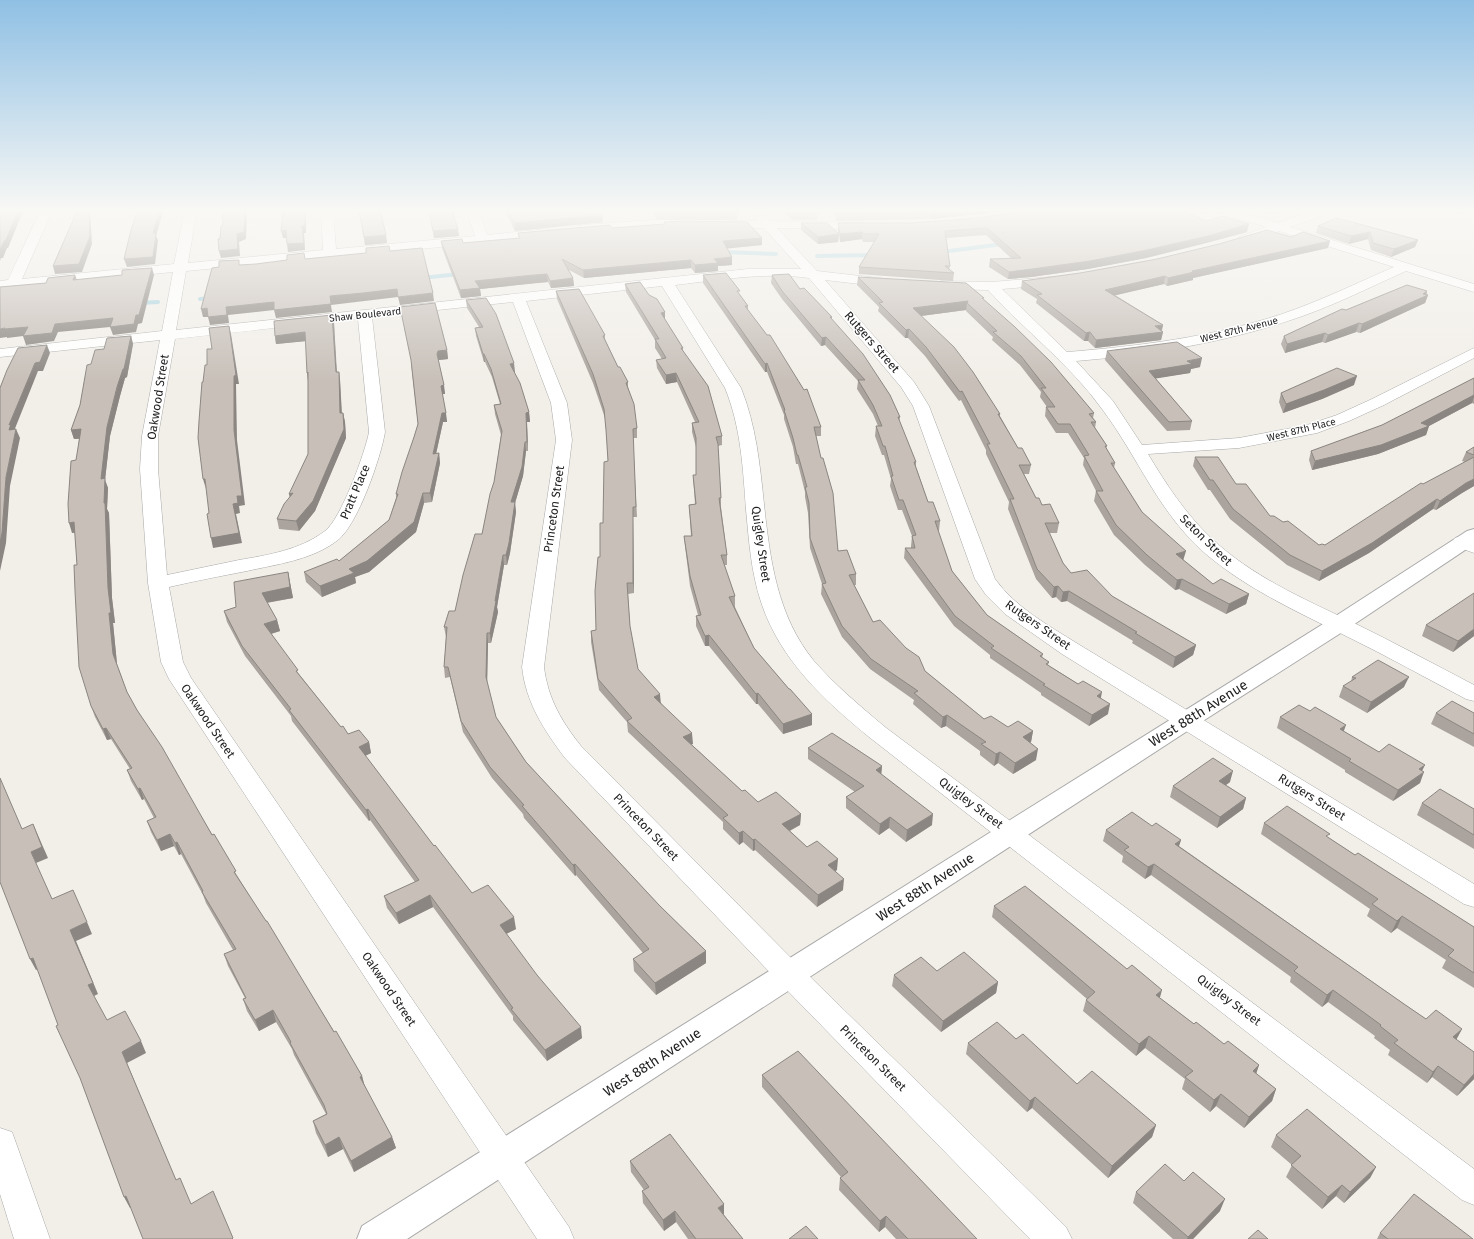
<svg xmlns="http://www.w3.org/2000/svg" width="1474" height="1239" font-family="'Fira Sans',sans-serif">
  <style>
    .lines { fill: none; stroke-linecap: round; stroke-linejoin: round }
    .stream { stroke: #aad3df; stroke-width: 4 }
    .minor-casing { stroke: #a9a9a9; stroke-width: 1 }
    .tertiary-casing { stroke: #a9a9a9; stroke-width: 2 }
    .minor { fill: #fff; fill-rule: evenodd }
    .tertiary { fill: #fff; fill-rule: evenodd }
    .wall { fill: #aba49e }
    .shaded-wall { fill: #8b8681 }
    .building { fill: #c7bfb8; stroke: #8b8681 }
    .labels { text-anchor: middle; stroke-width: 3; stroke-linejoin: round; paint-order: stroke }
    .far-street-label { font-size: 10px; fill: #222; stroke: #fff }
    .street-label { font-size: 12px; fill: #222; stroke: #fff }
    .near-street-label { font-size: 14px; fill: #222; stroke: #fff }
  </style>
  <rect width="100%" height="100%" fill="#f2efe9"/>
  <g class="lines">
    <g class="stream">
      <polyline points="1182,216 1204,212"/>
      <polyline points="721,252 776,254"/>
      <polyline points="941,252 1003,244"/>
      <polyline points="817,256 874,255"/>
      <polyline points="421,278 460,274"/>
      <polyline points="200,299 211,298"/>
      <polyline points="140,303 158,302"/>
    </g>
    <defs>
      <g id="minor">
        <path d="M41,209h12l-31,70 152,-15 11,-55h12l-9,54 135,-13 -2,-41h12l3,40 139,-13 -9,-27h12l9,26 59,-6 4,1 2,3 -2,3 -4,1 -360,34 -10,59 572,-61h53l-37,-41 -98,-1 -83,6 -4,-1 -2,-3 2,-3 4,-1 83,-6 91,2 -1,-2 2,-3c6,-1 8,0 12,5l100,2 2,3 -2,3 -4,1 -89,-2 40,43 70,8 5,1 2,3 -2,3 -5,1 -62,-7 89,102 15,24 66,173c21,29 53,46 83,65l396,240v23l-10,-3 -402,-250 -57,-40 -19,-19 -11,-16 -62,-173 -12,-19 -92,-109c-44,-6 -90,2 -134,7l66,103c15,37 19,77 23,116 6,55 13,112 50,157 21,24 46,45 71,66l589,442v36l-12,-5 -593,-463c-45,-37 -89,-77 -108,-135 -10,-30 -12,-61 -15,-92 -3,-41 -5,-83 -21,-122l-63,-102 -136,15 41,102 5,37 -28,227c4,32 18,55 37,79l218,220 267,261 6,12h-42l-251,-257 -214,-224c-21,-28 -39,-55 -43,-91l34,-227 -5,-37 -38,-101 -141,15 13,115c-4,25 -27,92 -47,108 -26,20 -60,24 -91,31 -26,5 -52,10 -78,16l14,75 8,16 378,549 5,12h-37l-368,-560 -8,-17 -13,-79 -8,-114 2,-33 18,-96 -160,17v-8l162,-18 11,-59 -173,17v-8l8,-1zM358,319l11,113c-4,21 -28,87 -44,99 -25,19 -57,24 -86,29 -24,5 -48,10 -72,15l-9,-106v-33l17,-97z"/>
        <path d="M1214,209h19l45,14 38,-14h8l2,3 -2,3 -34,12 184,57v8l-68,-21c-38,17 -75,36 -115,49 -69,23 -142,35 -215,41l37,40 29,44 97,-7 68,-13 30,-10 35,-16 102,-51v10l-90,47 -35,16 -32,12 -78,15 -91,6c18,30 37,59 62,83 41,39 92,61 142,85 41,20 82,42 122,63v16l-8,-2c-40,-21 -79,-43 -120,-63 -48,-24 -97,-46 -139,-81 -49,-42 -68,-97 -105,-146 -32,-45 -77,-78 -114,-119l-46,-1 -5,-1 -2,-3 2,-3 5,-1 50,1 58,-5 5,1 2,3 -2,3 -5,1 -48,4 65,63c73,-6 145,-15 215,-38 38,-13 75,-31 112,-47l-115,-36 -32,12h-8l-2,-3 2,-3 27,-10 -50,-16z"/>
        <polygon points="1457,209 1474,209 1474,217 1459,211"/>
        <polygon points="1462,536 1474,540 1474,553 1455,546 1452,542 1455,538"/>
        <polygon points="0,1128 12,1132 16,1143 50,1239 14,1239 0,1194"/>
      </g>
      <polygon id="tertiary" points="1474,529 1474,544 1347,629 1195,726 407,1239 357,1239 362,1226 1331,619 1467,531"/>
    </defs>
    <use href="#minor" class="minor-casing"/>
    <use href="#tertiary" class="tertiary-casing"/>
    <use href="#minor" class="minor"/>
    <use href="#tertiary" class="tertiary"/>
  </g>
  <g class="wall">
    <polygon points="357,209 380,209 387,243 365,245 361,222"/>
    <polygon points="428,209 453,209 455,219 454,219 459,236 434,238"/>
    <polygon points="504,209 599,209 603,215 603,222 515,231"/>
    <polygon points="650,209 734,209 737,212 737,220 657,220"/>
    <polygon points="782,209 813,209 817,213 817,220 792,220"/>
    <polygon points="834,209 1029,209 930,219 836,221"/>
    <polygon points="1258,209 1289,209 1274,214"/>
    <polygon points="1337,218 1418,240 1415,247 1391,257 1371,250 1368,239 1349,244 1316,233 1318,226"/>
    <polygon points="968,219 1207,221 1247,232 1206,243 1146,258 1088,269 1031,277 1008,279 989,267 990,259 1012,259 986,235 946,238 950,266 949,270 954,273 953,281 859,274 859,267 875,242 863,242 862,239 840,242 839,235 838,242 818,244 801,230 801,223 838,234 838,223 910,223"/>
    <polygon points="664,222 762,238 762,245 727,248 732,257 732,265 718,266 718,271 695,273 691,268 584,278 569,270 573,278 574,286 551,288 548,282 535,283 480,289 481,296 461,298 442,248 441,241 463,243 519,238 518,233 612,228 664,224"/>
    <polygon points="1328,248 1193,278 1193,280 1167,286 1164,284 1115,295 1163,325 1162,331 1163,332 1161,340 1095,348 1088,341 1084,341 1036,303 1037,299 1021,289 1022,281"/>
    <polygon points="703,275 740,295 748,306 748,310 821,427 821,436 816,436 838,551 856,574 856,585 854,585 873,622 925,671 984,719 1008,727 1033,731 1031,742 1030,743 1036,760 1013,774 998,763 994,766 980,755 980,751 946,726 941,728 913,704 914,700 870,669 842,637 821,594 822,584 810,548 808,513 805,497 805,492 798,464 796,464 793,447 784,419 784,415 767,372 765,372 703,283"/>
    <polygon points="772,275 800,289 832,317 832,320 900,417 899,422 916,462 916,467 928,502 940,521 939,531 938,531 952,571 987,615 1043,654 1042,658 1049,662 1048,665 1101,698 1108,714 1089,726 1041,695 1041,693 990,658 990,655 954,626 904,558 905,548 911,548 911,546 912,536 902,510 898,510 890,486 891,479 884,455 882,455 875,436 876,426 878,426 873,414 857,389 858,381 825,345 821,346 782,299 771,283"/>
    <polygon points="858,277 984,300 1094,413 1093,418 1096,422 1095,428 1107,446 1106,448 1115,463 1114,468 1142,512 1183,560 1213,584 1249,594 1246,604 1226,614 1179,589 1175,590 1145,565 1114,535 1094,501 1096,491 1083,465 1084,458 1068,433 1056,433 1045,416 1046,407 1047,407 1040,397 1041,392 1020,365 992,340 993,337 966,311 966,310 921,316 1000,414 1000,416 1018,448 1031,465 1029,474 1024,474 1036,498 1059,523 1057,533 1049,533 1063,563 1071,573 1196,645 1193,655 1173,668 1132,643 1133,641 1067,601 1061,602 1056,597 1052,598 1036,579 1008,509 1009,502 986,454 986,450 961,400 959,401 925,356 908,338 905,338 878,311 879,307 857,285"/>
    <polygon points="625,284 649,295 665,312 665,319 683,348 683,351 722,436 722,445 718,446 721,498 721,507 727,555 727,565 724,565 735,596 735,607 754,648 789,689 812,714 812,725 783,734 758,704 756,704 709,646 705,646 696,626 696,616 698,615 690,586 685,546 684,536 691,536 689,505 695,504 693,475 696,475 696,447 692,432 692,423 695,422 677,382 666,384 657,368 656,360 662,359 655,348 655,340 626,292"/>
    <polygon points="556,291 605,335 605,339 618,367 628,382 628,387 637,428 637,438 633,438 637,517 633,517 634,593 628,594 630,626 638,669 661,703 693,744 691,744 742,791 758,802 801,814 800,825 790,831 807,847 837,870 835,871 843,890 817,907 755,850 753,851 743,842 739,845 723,829 723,822 628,732 627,722 599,690 591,642 591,631 596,630 600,557 608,461 607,436 605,418 593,383 557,299"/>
    <polygon points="1427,291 1426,295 1428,295 1425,303 1360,333 1356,332 1325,343 1322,342 1285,353 1281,344 1284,336 1346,310"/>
    <polygon points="466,300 515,372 514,372 529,412 530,422 527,422 528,451 526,451 523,476 515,503 516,512 510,553 507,565 504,565 497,607 498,612 491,643 488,643 487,683 496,717 526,762 659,905 706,951 706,963 656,995 634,971 633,959 643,953 576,875 575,876 524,818 523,814 492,778 463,732 450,677 445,678 444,667 446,637 444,627 455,611 482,534 494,482 501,435 495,414 494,405 500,404 492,377 485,362 484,362 476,336 475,328 479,327 467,308"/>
    <polygon points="334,323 337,372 339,372 340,380 342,413 343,413 345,422 346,438 315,511 299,531 279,529 277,519 290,497 308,454 308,381 306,341 276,344 275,336"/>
    <polygon points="131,336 133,344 127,377 125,378 120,396 110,436 105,480 108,488 107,509 109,513 112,598 115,623 113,623 117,664 127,692 137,710 238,877 362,1076 365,1087 392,1137 396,1148 354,1172 343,1149 328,1157 316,1133 313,1121 326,1114 294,1055 292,1049 276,1022 259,1031 247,1011 243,999 245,998 228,966 224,954 233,950 206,903 203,895 181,854 179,855 174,846 161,851 151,832 147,821 154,818 144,799 142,800 131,781 127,770 130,769 111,739 107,740 95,717 91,706 77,565 75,533 72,533 79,439 74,439 71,430 80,405 91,364 104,349"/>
    <polygon points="447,350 448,359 439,360 439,362 445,394 442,394 447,422 443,422 436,454 439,453 440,463 432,502 424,503 416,532 369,572 355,577 356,583 322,597 306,582 304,572 339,561 389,520 396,498 396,494 414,437 418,424 411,363"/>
    <polygon points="1107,351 1200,367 1191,369 1190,373 1155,378 1192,421 1190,430 1167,431 1105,360"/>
    <polygon points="1474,378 1474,404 1472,403 1429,426 1426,435 1378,454 1312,470 1309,460 1311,451 1382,425"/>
    <polygon points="1354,385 1322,399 1283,413 1279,402 1281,393"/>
    <polygon points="1474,447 1474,486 1462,493 1436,510 1433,509 1369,553 1319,581 1287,565 1230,519 1210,490 1208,490 1193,466 1195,457 1236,484 1270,516 1283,522 1319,545 1325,545 1423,484 1465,462 1462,461 1466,452"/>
    <polygon points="288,572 293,598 267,603 277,620 280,631 271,634 299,674 341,727 348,734 369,742 371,753 365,756 434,846 472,893 516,929 506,934 582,1038 547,1061 513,1020 513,1016 433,907 399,924 387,908 384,896 415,882 370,820 369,821 292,721 291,716 245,656 227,622 224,611 236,607"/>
    <polygon points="1460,603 1474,636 1453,652 1422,636 1426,625"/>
    <polygon points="1352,677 1404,687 1367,713 1339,697 1343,686 1351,682"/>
    <polygon points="1436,713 1474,713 1474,747 1431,724"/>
    <polygon points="1280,717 1343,731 1379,752 1422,771 1420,783 1393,801 1345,772 1345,770 1277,728"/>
    <polygon points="808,748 882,766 881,774 932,825 906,842 889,828 879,835 846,808 846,797 855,792 808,759"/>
    <polygon points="1230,782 1226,785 1246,798 1243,809 1217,828 1170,797 1173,786"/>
    <polygon points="1422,803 1474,809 1474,849 1417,815"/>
    <polygon points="1264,823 1329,838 1355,855 1474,927 1474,988 1442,968 1446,960 1397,928 1391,933 1367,916 1370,909 1261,834"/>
    <polygon points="1152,826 1181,840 1179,846 1404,1004 1426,1019 1462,1029 1456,1040 1474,1052 1474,1079 1457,1096 1432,1077 1427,1083 1388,1055 1390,1050 1374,1038 1375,1036 1328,1002 1322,1007 1290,982 1291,977 1151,875 1145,879 1122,862 1123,856 1103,841 1106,830"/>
    <polygon points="994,906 1160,998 1194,1024 1224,1044 1259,1065 1256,1074 1276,1089 1272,1101 1244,1128 1216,1106 1210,1112 1182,1089 1185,1079 1145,1048 1136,1056 1083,1011 1086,1000 1087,999 992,917"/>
    <polygon points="894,975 998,982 996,993 941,1032 892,986"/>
    <polygon points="1016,1039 1077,1084 1156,1125 1152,1137 1108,1178 1032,1108 1027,1112 966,1054 968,1043"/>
    <polygon points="762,1075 977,1239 896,1239 885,1227 879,1232 839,1190 840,1178 841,1177 762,1087"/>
    <polygon points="1276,1135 1376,1167 1370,1178 1344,1203 1336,1196 1322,1209 1286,1177 1292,1165 1271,1147"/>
    <polygon points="630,1161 724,1215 743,1239 688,1239 676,1222 664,1231 643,1203 642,1191 644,1190 631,1172"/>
    <polygon points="1184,1181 1220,1211 1193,1239 1173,1239 1133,1203 1136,1192"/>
    <polygon points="1380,1233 1473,1239 1377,1239"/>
  </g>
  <g class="shaded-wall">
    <polygon points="19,209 24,209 8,248 7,248 3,258 1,258 0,261 0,250"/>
    <polygon points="89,209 90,209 92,244 82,272 55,274 53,266"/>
    <polygon points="160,209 164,209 156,236 158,240 155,264 127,267 124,259 153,233"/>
    <polygon points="245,209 246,209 247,215 246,239 239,242 240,256 221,258 219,251 237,234"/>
    <polygon points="305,209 306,209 306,233 304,233 305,250 288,252 287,244 302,226"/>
    <polygon points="956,209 1029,209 930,219 931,212"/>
    <polygon points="1275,209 1289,209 1274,214"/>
    <polygon points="452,212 454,212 455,219 453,219"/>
    <polygon points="603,215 603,222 515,231 514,223"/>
    <polygon points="1249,224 1247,232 1206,243 1146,258 1088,269 1031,277 1008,279 1009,272"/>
    <polygon points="458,229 459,236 434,238 433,231"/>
    <polygon points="286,230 288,238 283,238 281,231"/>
    <polygon points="862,232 862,239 840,242 840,234"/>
    <polygon points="1370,232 1368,239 1349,244 1351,236"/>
    <polygon points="839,234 838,242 818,244 818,237"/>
    <polygon points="386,235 387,243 365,245 364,237"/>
    <polygon points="762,238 762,245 723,249 723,241"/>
    <polygon points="1418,240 1415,247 1391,257 1394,249"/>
    <polygon points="1330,241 1328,248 1193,278 1193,280 1167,286 1168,278 1192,271"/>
    <polygon points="732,257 732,265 718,266 718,271 695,273 695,265 714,259"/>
    <polygon points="691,260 691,268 584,278 583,270"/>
    <polygon points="152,268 154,275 142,323 138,324 136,332 113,335 110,327 58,332 54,341 26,345 23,336 55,324 136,315"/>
    <polygon points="547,274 548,282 480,289 481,296 461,298 460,290 475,281"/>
    <polygon points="75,275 78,283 73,280"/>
    <polygon points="1165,276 1164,284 1104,298 1105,290"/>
    <polygon points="573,278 574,286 551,288 550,281"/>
    <polygon points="397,289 398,297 331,305 332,312 276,318 274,310 228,315 229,323 210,325 208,317 203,317 201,309"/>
    <polygon points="1427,291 1426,296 1428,295 1425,303 1360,333 1362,324"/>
    <polygon points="433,293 434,301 400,305 398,297"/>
    <polygon points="968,301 967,303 966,310 913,317 913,308"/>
    <polygon points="665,312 665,321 661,313"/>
    <polygon points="332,315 334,323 337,381 336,372"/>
    <polygon points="1359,323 1356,332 1325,343 1328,335"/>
    <polygon points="1163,325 1161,332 1163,332 1161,340 1095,348 1096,340"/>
    <polygon points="229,326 231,334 239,384 236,384 237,440 245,505 239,506 240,513 236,514 242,543 213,548 211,538 233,504 237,496 234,430"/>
    <polygon points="28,327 31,335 7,338 7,337 0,338 0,329"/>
    <polygon points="909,329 908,338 905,338 906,330"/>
    <polygon points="305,332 307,341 276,344 275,336"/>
    <polygon points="1090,332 1088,341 1084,341 1086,333"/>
    <polygon points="1325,333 1322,342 1285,353 1287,344"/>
    <polygon points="131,336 133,344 127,377 125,378 120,396 110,436 105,480 108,488 107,509 109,513 112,598 115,623 113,623 117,664 113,654 109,613 104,503 101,479 107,427"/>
    <polygon points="826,337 825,345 821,346 822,338"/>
    <polygon points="47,345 50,353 43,371 38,371 14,431 9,430 9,425 35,363"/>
    <polygon points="447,350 448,359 439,360 439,363 437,354 438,351"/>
    <polygon points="483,354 484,354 485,362 484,362"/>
    <polygon points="1202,358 1200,367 1191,369 1190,373 1147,380 1149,371 1187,361"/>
    <polygon points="514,363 515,372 511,372 510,364"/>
    <polygon points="767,363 767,372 765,372 765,364"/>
    <polygon points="308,372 308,381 307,373"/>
    <polygon points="339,372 340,380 342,422 340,413"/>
    <polygon points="676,373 677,382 666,384 666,375"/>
    <polygon points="1357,376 1354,385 1322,399 1283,413 1286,404"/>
    <polygon points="444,385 445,394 442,394 441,386"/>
    <polygon points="1474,395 1474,397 1472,403 1429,426 1426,435 1378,454 1312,470 1315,461 1421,423"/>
    <polygon points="529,412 530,422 527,422 528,451 527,442 526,413"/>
    <polygon points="343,413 345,422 346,438 315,511 299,531 296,521"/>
    <polygon points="442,413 446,413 447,422 443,422 434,463 433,454"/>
    <polygon points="16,429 20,438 10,486 6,543 0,571 0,543 6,477"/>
    <polygon points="81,429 84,438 74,439 71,430"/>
    <polygon points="525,442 526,451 523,476 515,503 516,512 510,553 507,565 506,555 511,502"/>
    <polygon points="439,453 440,463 432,502 430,493"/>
    <polygon points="203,479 205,479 206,489"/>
    <polygon points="1474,479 1474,486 1462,493 1436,510 1440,501 1466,483"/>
    <polygon points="293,493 291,504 289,494"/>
    <polygon points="423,493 424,503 416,532 369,572 355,577 356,583 322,597 320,586 349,569"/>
    <polygon points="1437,499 1433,509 1369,553 1319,581 1322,571"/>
    <polygon points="633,507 633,517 634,593 633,583"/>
    <polygon points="74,522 78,532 72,533 69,523"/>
    <polygon points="1186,551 1183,561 1176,554"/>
    <polygon points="503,555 504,565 497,607 498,612 491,643 490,633"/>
    <polygon points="288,572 293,598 264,603 262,593"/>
    <polygon points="1182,579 1179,589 1175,590 1177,580"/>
    <polygon points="1058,586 1056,597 1052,598 1054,587"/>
    <polygon points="1069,591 1067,601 1061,602 1063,592"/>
    <polygon points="1249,594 1246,604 1226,614 1229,604"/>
    <polygon points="277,620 280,631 267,635 264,624"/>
    <polygon points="1474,629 1474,636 1453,652 1458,641"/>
    <polygon points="487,633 488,643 487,688 486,677"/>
    <polygon points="709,635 709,646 705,646 705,636"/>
    <polygon points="1196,645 1193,655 1173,668 1175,657"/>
    <polygon points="1409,677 1404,687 1367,713 1371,702"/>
    <polygon points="1102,692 1100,703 1097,696"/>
    <polygon points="758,693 758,704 756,704 756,694"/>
    <polygon points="660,694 661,705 654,697"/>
    <polygon points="1110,704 1108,714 1089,726 1092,715"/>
    <polygon points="812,714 812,725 783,734 783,724"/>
    <polygon points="947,715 946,726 941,728 943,717"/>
    <polygon points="1346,725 1342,736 1340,729"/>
    <polygon points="106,728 111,739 107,740 103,729"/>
    <polygon points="1033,731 1031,742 1021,748 1023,737"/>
    <polygon points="692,733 693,744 683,748 683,737"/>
    <polygon points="369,742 371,753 361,758 359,747"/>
    <polygon points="1038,749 1036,760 1013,774 1015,763"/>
    <polygon points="1000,752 998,763 994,766 996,754"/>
    <polygon points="1425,765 1420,775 1424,772 1420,783 1393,801 1398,790 1419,769"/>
    <polygon points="882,766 881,777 876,770"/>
    <polygon points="1233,771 1230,782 1216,792 1219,781"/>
    <polygon points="140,788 144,799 142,800 138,789"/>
    <polygon points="1246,798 1243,809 1217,828 1220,817"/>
    <polygon points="368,809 370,820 369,821 366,810"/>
    <polygon points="801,814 800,825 781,835 782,824"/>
    <polygon points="933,814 932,825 906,842 907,830"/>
    <polygon points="890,817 889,828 879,835 880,824"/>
    <polygon points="33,824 48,858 36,863 31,852"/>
    <polygon points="743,831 743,842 739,845 739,833"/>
    <polygon points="170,834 174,846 161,851 157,840"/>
    <polygon points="755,839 755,850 753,851 753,840"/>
    <polygon points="1181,840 1177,851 1175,844"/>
    <polygon points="177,842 181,854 179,855 175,843"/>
    <polygon points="838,859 837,870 827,876 828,865"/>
    <polygon points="575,864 576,875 575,876 573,865"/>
    <polygon points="1154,864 1151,875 1145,879 1148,867"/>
    <polygon points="844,879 843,890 817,907 818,895"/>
    <polygon points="430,895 433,907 399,924 396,913"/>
    <polygon points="1402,916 1397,928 1391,933 1397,921"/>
    <polygon points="514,917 516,929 502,936 500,925"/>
    <polygon points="87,922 92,934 76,941 98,994 94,996 88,985 70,930"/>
    <polygon points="706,951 706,963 656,995 655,983"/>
    <polygon points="33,958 38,969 36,970 30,959"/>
    <polygon points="998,982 996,993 941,1032 943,1021"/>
    <polygon points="1162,990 1159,1001 1156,995"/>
    <polygon points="1333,990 1328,1002 1322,1007 1327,995"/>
    <polygon points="273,1010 276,1022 259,1031 255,1020"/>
    <polygon points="581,1027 582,1038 547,1061 545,1050"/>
    <polygon points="1462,1029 1456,1040 1453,1037"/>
    <polygon points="1149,1036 1145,1048 1136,1056 1139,1044"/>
    <polygon points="141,1041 146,1053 127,1063 181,1192 122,1052"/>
    <polygon points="1259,1065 1255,1077 1253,1071"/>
    <polygon points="1438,1066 1432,1077 1427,1083 1433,1072"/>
    <polygon points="1474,1074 1474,1079 1457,1096 1464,1085"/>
    <polygon points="362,1076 365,1088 360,1077"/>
    <polygon points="1276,1089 1272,1101 1244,1128 1249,1117"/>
    <polygon points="1221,1094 1216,1106 1210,1112 1214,1100"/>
    <polygon points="1035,1097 1032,1108 1027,1112 1030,1101"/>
    <polygon points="1156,1125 1152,1137 1108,1178 1112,1166"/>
    <polygon points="339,1137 343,1149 328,1157 325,1145"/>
    <polygon points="392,1137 396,1148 354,1172 351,1161"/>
    <polygon points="1376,1167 1370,1178 1344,1203 1350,1192"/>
    <polygon points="1342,1185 1336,1196 1322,1209 1328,1197"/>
    <polygon points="126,1196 132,1207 130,1208 124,1197"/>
    <polygon points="1225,1199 1220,1211 1193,1239 1187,1239 1188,1237"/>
    <polygon points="724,1204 724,1215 718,1208"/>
    <polygon points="675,1211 676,1222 664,1231 663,1220"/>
    <polygon points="886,1216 885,1227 879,1232 880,1221"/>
  </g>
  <g class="building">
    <polygon points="0,209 19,209 6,240 4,241 0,250"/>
    <polygon points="78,209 89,209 90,236 79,264 53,266"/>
    <polygon points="138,209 160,209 153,233 156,233 153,257 124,259 131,230"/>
    <polygon points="222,209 245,209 244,232 237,234 238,249 219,251 218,239 220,239 221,226 223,225"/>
    <polygon points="283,209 305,209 305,225 302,226 304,243 287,244 286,230 281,231"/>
    <polygon points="358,209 380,209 386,235 364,237 360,215"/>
    <polygon points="428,209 453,209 454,212 452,212 458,229 433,231"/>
    <polygon points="507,209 599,209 603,215 514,223"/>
    <polygon points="655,209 734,209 737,212 657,212"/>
    <polygon points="789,209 813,209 817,213 792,213"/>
    <polygon points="836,209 956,209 931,212 836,213"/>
    <polygon points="1044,209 1176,209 1207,221 1223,216 1249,224 1208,236 1147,250 1090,261 1032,269 1009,272 990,259 1021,258 987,228 945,231 950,266 945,266 954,273 859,267 879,234 863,234 862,232 840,234 838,223 910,223 968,219"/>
    <polygon points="1337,218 1418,240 1394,249 1373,243 1370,232 1351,236 1318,226"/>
    <polygon points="682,221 747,222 762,238 723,241 732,257 714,259 718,263 695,265 691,260 583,270 562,259 573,278 550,281 547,274 534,275 475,281 480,288 460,290 441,241 462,239 463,243 520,238 518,233 610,225 612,228 665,224 664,222"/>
    <polygon points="801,223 827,223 839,234 818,237"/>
    <polygon points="1267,230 1291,237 1303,232 1330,241 1192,271 1194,272 1168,278 1165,276 1105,290 1163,325 1155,326 1163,332 1096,340 1090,332 1086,333 1037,295 1042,294 1022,281 1080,273 1157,259 1219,244"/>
    <polygon points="389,246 390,251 422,248 433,293 398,297 397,289 363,293 330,296 331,304 274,310 274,302 226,307 227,315 208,317 207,308 201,309 212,268 219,267 219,261 239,260 239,265 256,264 287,260 287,255 304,253 305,259 366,253 366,248"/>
    <polygon points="152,268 139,315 136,315 134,324 110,327 113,318 55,324 52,333 23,336 28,327 4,329 5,328 0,329 0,287 46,283 48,278 75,275 73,280 122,275 122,270"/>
    <polygon points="726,273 740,291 737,291 748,306 745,306 767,335 770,335 804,390 807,389 821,427 814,427 821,458 823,458 833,493 838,551 847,550 856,574 849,575 873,622 880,620 906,648 919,657 925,671 984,719 991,716 1008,727 1018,721 1033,731 1023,737 1038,749 1015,763 1000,752 996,754 981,744 986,742 947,715 943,717 914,693 918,691 871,659 842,626 822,584 826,583 810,538 809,503 805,487 807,487 798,455 797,455 793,438 784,410 785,410 767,363 765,364 703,275"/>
    <polygon points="789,274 800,289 804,288 832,317 830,317 863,354 890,395 900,417 898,417 916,462 914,462 928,502 933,502 940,521 935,521 952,571 987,615 1043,654 1040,656 1049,662 1046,664 1078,684 1083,681 1102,692 1097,696 1110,704 1092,715 1043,685 1045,684 991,648 994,646 955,616 905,548 915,548 912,536 916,535 903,500 899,500 891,476 893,476 885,446 883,446 876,426 882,426 873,405 858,380 865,380 826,337 822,338 782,291 772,275"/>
    <polygon points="858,277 966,283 984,298 982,298 1015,327 1051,362 1094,413 1089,414 1096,422 1091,422 1107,446 1105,446 1115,463 1111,463 1142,512 1186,551 1176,554 1213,584 1221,579 1249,594 1229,604 1182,579 1177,580 1147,555 1116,525 1096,491 1103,491 1084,456 1089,455 1070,424 1058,424 1046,407 1055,407 1041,388 1046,388 1021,356 993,332 997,331 967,303 968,301 913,308 954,347 973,372 1000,414 998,414 1018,448 1022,448 1031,465 1019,465 1036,498 1039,498 1042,505 1050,504 1059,523 1045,523 1063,563 1071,573 1087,570 1112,596 1196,645 1175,657 1135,633 1137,632 1069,591 1063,592 1058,586 1054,587 1037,569 1010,499 1014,499 987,444 990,444 962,391 960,392 926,347 909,329 906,330 879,303 883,302"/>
    <polygon points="640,282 649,295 657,299 665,312 661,313 683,348 681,348 708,386 722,436 716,437 718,444 721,498 719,498 727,555 721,555 735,596 729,597 754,648 789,689 790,689 812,714 783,724 758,693 756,694 709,635 705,636 696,616 701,615 690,576 684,536 692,536 689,505 696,504 693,475 696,475 696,438 692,423 699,422 676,373 666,375 656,360 666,358 655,339 659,339 625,284"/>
    <polygon points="1407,285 1427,291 1423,294 1428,295 1362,324 1359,323 1328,335 1325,333 1287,344 1284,336 1342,309 1346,310"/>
    <polygon points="579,289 605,335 603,336 618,367 620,367 628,382 626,383 634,404 637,428 633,429 636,507 633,507 633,583 627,583 630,626 638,669 660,694 654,697 692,733 683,737 742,791 745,790 758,802 776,792 801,814 782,824 807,847 817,841 838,859 828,865 844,879 818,895 755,839 753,840 743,831 739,833 723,818 728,815 627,721 632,718 598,679 591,631 596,630 595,591 598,557 600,557 600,523 603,523 604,462 608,461 606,430 604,409 593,374 556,291"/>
    <polygon points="486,298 496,314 514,363 510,364 520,383 529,412 526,413 527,442 525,442 522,467 511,502 515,502 509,543 506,555 503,555 495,601 496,601 490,633 487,633 486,677 496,717 526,762 659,905 706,951 655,983 633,959 649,949 575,864 573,865 522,806 524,805 490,767 461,721 448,667 444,667 447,627 444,627 449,611 455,611 463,575 475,534 482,534 490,494 494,482 502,431 494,405 501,404 491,369 484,354 483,354 475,328 483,327 466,300"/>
    <polygon points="435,303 447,350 438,351 437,354 444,385 441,386 446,413 442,413 433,454 439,453 430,493 423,493 414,522 367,561 349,569 354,573 320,586 304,572 337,559 339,561 389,520 398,494 396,494 402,472 414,437 418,424 411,360 400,307"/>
    <polygon points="332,315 336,372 339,372 340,413 343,413 344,429 313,501 296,521 277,519 284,504 293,493 289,494 308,454 308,372 307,373 305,332 275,336 274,321"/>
    <polygon points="229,326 236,375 234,376 234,430 242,496 237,496 238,503 233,504 239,533 211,538 207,514 209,513 205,479 203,479 198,438 199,421 202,382 203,382 205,365 207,365 207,349 212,349 209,328"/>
    <polygon points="131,336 124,369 123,369 117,387 107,427 101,479 105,478 104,503 105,503 108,588 111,613 109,613 113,654 127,692 137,710 162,747 212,835 214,834 236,871 234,872 266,921 267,921 334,1032 336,1031 362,1076 360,1077 392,1137 351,1161 339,1137 325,1145 313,1121 327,1114 324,1105 290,1043 291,1042 273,1010 255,1020 243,999 246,998 224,954 236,949 202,892 203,891 177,842 175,843 170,834 157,840 147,821 156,817 140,788 138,789 127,770 132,768 106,728 103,729 91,706 79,667 75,591 74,565 77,565 74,522 69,523 68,504 71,461 76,460 81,429 71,430 80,405 87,365 91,364 95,350 104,349 107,338"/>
    <polygon points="1177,342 1202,358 1187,361 1192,364 1149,371 1192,421 1169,422 1107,351"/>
    <polygon points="47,345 40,362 35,363 9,425 11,424 9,430 16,429 6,477 2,533 0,543 0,388 7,370 18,348"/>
    <polygon points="1337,368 1357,376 1324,390 1286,404 1281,393"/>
    <polygon points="1474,378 1474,395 1421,423 1429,426 1381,445 1315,461 1311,451 1382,425"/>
    <polygon points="1474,447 1474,455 1466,452"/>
    <polygon points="1195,457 1218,457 1236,484 1246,484 1270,516 1274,516 1283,522 1288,521 1319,545 1322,544 1325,545 1421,483 1423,484 1474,457 1474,479 1466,483 1440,501 1437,499 1372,543 1322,571 1290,555 1233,509 1213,480 1210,480"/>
    <polygon points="288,572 290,587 262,593 277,620 264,624 298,670 296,671 341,727 343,726 348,734 359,730 369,742 359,747 434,846 435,845 472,893 488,885 514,917 500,925 537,975 581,1027 545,1050 511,1009 513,1008 430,895 396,913 384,896 419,880 368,809 366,810 289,710 291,709 242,646 224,611 236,607 234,582"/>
    <polygon points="1474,593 1474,629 1458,641 1426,625"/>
    <polygon points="1378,660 1409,677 1371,702 1343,686 1356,678 1352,677"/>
    <polygon points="1452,701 1474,713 1474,734 1436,713"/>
    <polygon points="1299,705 1310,711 1315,707 1346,725 1340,729 1379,752 1389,744 1425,765 1419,769 1424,772 1398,790 1349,761 1351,759 1280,717"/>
    <polygon points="832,733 882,766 876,770 933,814 907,830 890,817 880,824 846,797 864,786 808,748"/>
    <polygon points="1213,758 1233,771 1219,781 1246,798 1220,817 1173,786"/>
    <polygon points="0,778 22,829 33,824 42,847 31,852 52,899 73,890 87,922 70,930 93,983 88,985 107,1020 125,1011 141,1041 122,1052 176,1180 180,1178 191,1204 213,1191 233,1238 232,1239 143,1239 126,1196 124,1197 80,1078 56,1026 58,1025 33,958 30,959 0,882"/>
    <polygon points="1440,789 1474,809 1474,835 1422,803"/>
    <polygon points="1287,806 1330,834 1326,836 1355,855 1358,853 1474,927 1474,973 1448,956 1454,950 1402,916 1397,921 1372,904 1378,899 1264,823"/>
    <polygon points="1132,812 1152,826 1156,823 1181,840 1175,844 1404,1004 1426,1019 1436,1010 1462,1029 1453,1037 1474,1052 1474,1074 1464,1085 1438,1066 1433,1072 1394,1043 1398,1040 1380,1026 1381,1025 1333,990 1327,995 1294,971 1298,967 1154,864 1148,867 1124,850 1129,847 1106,830"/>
    <polygon points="1025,886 1127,969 1132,965 1162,990 1156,995 1194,1024 1196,1022 1224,1044 1228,1041 1259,1065 1253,1071 1276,1089 1249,1117 1221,1094 1214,1100 1185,1077 1193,1071 1149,1036 1139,1044 1086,1000 1095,992 994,906"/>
    <polygon points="964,952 998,982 943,1021 894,975 921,957 937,971"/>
    <polygon points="997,1022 1016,1039 1023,1034 1077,1084 1092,1071 1156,1125 1112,1166 1035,1097 1030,1101 968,1043"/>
    <polygon points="798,1051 977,1239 908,1239 886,1216 880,1221 840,1178 848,1172 762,1075"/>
    <polygon points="1307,1109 1376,1167 1350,1192 1342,1185 1328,1197 1291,1165 1301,1156 1276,1135"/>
    <polygon points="670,1134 724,1204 718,1208 743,1239 696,1239 675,1211 663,1220 642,1191 649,1187 630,1161"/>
    <polygon points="1165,1164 1184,1181 1193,1172 1225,1199 1188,1237 1136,1192"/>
    <polygon points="1414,1194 1473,1239 1388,1239 1380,1233"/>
    <polygon points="806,1226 818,1239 789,1239"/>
    <polygon points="1258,1230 1268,1239 1248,1239"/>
  </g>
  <linearGradient id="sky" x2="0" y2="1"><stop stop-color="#8fc0e4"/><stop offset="0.55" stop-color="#f9f8f5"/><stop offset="1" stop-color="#f9f8f5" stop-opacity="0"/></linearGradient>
  <rect width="1474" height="383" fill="url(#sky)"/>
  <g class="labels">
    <g class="far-street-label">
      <text transform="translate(365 314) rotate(-6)" y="4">Shaw Boulevard</text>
      <text transform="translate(1239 329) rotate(-14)" y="4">West 87th Avenue</text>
      <text transform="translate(1301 429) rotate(-14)" y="4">West 87th Place</text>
    </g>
    <g class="street-label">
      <text transform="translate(872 342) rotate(49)" y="4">Rutgers Street</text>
      <text transform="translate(158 397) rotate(-81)" y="4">Oakwood Street</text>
      <text transform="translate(355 492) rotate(-67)" y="4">Pratt Place</text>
      <text transform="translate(554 509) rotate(-82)" y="4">Princeton Street</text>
      <text transform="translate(1206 540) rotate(44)" y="4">Seton Street</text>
      <text transform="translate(761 544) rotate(82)" y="4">Quigley Street</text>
      <text transform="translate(1038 625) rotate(35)" y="4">Rutgers Street</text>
      <text transform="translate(208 721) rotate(56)" y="4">Oakwood Street</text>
      <text transform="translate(1312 797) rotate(32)" y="4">Rutgers Street</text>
      <text transform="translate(971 803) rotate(37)" y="4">Quigley Street</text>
      <text transform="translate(646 827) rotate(46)" y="4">Princeton Street</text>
      <text transform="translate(389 989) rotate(56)" y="4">Oakwood Street</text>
      <text transform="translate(1229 1000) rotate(37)" y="4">Quigley Street</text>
      <text transform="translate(873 1058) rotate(45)" y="4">Princeton Street</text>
    </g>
    <g class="near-street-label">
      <text transform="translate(1198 713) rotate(-32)" y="5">West 88th Avenue</text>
      <text transform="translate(925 887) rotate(-33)" y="5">West 88th Avenue</text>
      <text transform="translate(652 1062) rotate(-33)" y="5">West 88th Avenue</text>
    </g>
  </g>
</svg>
